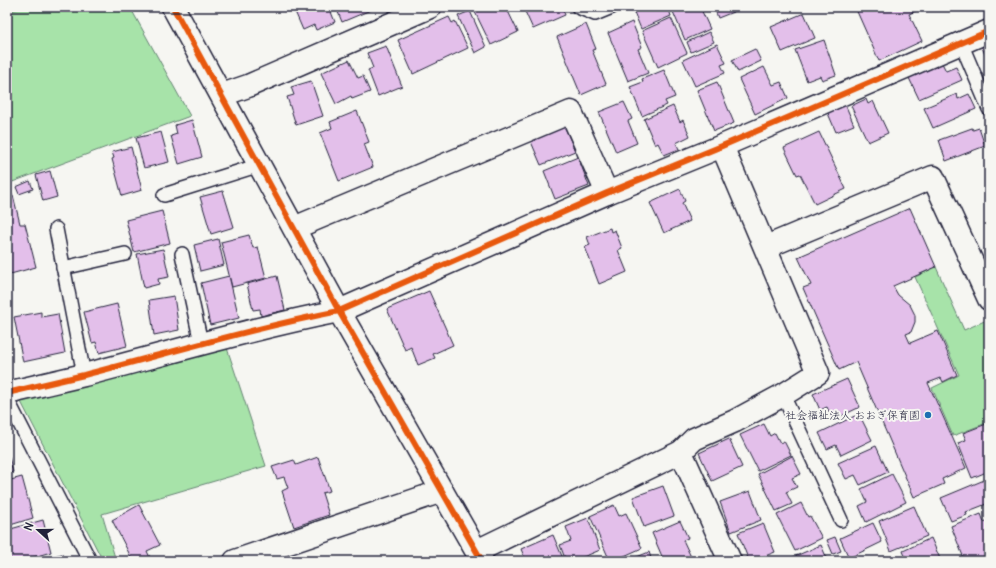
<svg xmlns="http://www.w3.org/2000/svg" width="996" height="568" font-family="Delius,'Klee One',sans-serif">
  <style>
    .green { fill: #a7e3a9; stroke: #648272 }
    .building { fill: #e3bfea; stroke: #22223b }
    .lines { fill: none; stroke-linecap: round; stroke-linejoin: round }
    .service-casing { stroke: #22223b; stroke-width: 16 }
    .minor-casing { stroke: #22223b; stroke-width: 25 }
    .tertiary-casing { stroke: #22223b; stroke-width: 25 }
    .service { stroke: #f6f6f2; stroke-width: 13 }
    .minor { stroke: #f6f6f2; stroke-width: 22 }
    .tertiary { stroke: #f6f6f2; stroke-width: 22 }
    .cycleway-casing { stroke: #f6f6f2; stroke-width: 8 }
    .cycleway { stroke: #e8590c; stroke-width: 6 }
    .poi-dot { fill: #1f6fb2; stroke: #f6f6f2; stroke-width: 1.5 }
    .labels { text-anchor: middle; stroke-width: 4; stroke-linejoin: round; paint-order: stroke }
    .poi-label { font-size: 11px; fill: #22223b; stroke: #f6f6f2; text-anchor: end }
  </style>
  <rect width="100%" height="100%" fill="#f6f6f2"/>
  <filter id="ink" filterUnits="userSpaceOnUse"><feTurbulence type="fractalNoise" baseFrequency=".025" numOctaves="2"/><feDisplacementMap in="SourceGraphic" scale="8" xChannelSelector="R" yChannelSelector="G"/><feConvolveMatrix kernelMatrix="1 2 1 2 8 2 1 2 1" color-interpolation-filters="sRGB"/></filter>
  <g filter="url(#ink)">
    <g class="green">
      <polygon points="24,7 130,7 190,116 7,184 7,12"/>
      <polygon points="936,267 964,330 989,319 989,422 953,436 932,388 959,375 915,277"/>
      <polygon points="226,345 266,466 102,514 116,561 103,561 19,398"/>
    </g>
    <g class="building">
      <polygon points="293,7 329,7 335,22 316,30 314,25 303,30"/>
      <polygon points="336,7 372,7 373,9 342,22"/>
      <polygon points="481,7 506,7 518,32 491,45 474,10"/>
      <polygon points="523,7 562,7 565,15 533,29"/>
      <polygon points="646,7 668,7 671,16 641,29 634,12"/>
      <polygon points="671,7 700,7 710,29 685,40"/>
      <polygon points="714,7 732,7 733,12 718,18"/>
      <polygon points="855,7 919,7 920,9 909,14 922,41 879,61"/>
      <polygon points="470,11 486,47 475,53 458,16"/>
      <polygon points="804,13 815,38 782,52 771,27"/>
      <polygon points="449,17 452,23 455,21 468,48 413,74 398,40"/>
      <polygon points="671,18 687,53 658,67 642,31"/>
      <polygon points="632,22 642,47 638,49 648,73 628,81 608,33"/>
      <polygon points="586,24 596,49 592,50 606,84 581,95 557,37"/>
      <polygon points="709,32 714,42 691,52 687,42"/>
      <polygon points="824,40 836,75 822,80 820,76 807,81 795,50"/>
      <polygon points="989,42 989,64 981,45"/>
      <polygon points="717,44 726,63 721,65 725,73 695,86 683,60"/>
      <polygon points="386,46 402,86 378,96 368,70 373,68 367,53"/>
      <polygon points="755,49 761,61 738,72 732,60"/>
      <polygon points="349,60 358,78 363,76 370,92 352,99 351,96 336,104 321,73"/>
      <polygon points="942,63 946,71 956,67 962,80 919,99 909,78"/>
      <polygon points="764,67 773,85 781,82 788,98 755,114 739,79"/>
      <polygon points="664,70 675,97 665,101 667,105 642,116 630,87 643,82 642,79"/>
      <polygon points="311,81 323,116 296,125 287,97 294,95 291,87"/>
      <polygon points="717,82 734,123 714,131 697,90"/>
      <polygon points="957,94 958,99 969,94 976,109 933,128 924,108"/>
      <polygon points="866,99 868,104 873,101 888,133 868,142 851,106"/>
      <polygon points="624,102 632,119 628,121 637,143 616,152 599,112"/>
      <polygon points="845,104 854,125 836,132 827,111"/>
      <polygon points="673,106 680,122 683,120 690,136 676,143 679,149 664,155 658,143 655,145 644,119"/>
      <polygon points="357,111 369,142 364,144 373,167 339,181 320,133 332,128 330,122"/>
      <polygon points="192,120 202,157 179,164 171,136 177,134 175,125"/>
      <polygon points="563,123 575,151 541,165 529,137"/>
      <polygon points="972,128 973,130 979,128 985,146 946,161 939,140"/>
      <polygon points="161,132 169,162 144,168 136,138"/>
      <polygon points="819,132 846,189 815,204 800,174 797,175 784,148"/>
      <polygon points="131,147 142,190 122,196 112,159 114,158 112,152"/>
      <polygon points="578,157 589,186 555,199 544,171"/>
      <polygon points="50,171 57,197 43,201 36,175"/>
      <polygon points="30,181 33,189 19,194 16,187"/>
      <polygon points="680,189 685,201 682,203 690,221 664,233 650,203"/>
      <polygon points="223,191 234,227 211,234 200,197"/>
      <polygon points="13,195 20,224 25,224 36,267 7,275 7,197"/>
      <polygon points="910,208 936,267 893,286 898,295 910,305 915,315 915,322 911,332 906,334 910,343 938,331 957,375 943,382 941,378 928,383 966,468 942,479 944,484 914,497 856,362 839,370 803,288 811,285 798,257"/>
      <polygon points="162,211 170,243 134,252 126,220"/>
      <polygon points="610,228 611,232 615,230 622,248 618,250 627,272 599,284 585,247 590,245 587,237"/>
      <polygon points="249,235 253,248 258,247 266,278 232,287 221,242"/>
      <polygon points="218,239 224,265 200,271 194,245"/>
      <polygon points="163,249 169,277 158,279 159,284 144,288 137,254"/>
      <polygon points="229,276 239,318 210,325 201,283"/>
      <polygon points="277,276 285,310 261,316 260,309 253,310 247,284"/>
      <polygon points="429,291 453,345 433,354 435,358 418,365 411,347 405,350 387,309"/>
      <polygon points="174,296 179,330 154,335 149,300"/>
      <polygon points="117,304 127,346 99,353 96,342 92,343 84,312"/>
      <polygon points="41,312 41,317 58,314 65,353 23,362 14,317"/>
      <polygon points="847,379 860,407 833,420 827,407 820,410 813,394"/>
      <polygon points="859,414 872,440 841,455 836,445 827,449 819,433"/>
      <polygon points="989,423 989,471 972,478 958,443 966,440 963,433"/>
      <polygon points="764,424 770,436 775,433 780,443 784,441 791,455 758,471 740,435"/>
      <polygon points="729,439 742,467 712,481 699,453"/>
      <polygon points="876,446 888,472 860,485 855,475 846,479 838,463"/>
      <polygon points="7,450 13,472 7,474"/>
      <polygon points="792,456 801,474 792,478 797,487 786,492 792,504 776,511 758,474"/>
      <polygon points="318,457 330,491 322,493 329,515 294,527 282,491 288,488 284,477 277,479 272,467 294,460 296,465"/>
      <polygon points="892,474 906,502 866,522 859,506 867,502 861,489"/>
      <polygon points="22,477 33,518 7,526 7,481"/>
      <polygon points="989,478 989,503 966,512 967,515 951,521 941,498"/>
      <polygon points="663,486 674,516 644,527 633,497"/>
      <polygon points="750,491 761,520 731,532 720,502"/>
      <polygon points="801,503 808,517 810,516 822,538 795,551 777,515"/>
      <polygon points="139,505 160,545 147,551 151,560 150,561 133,561 112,520"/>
      <polygon points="614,505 619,516 626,513 642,548 613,561 610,561 590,516"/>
      <polygon points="914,506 927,536 891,551 879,521"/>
      <polygon points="981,514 984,522 988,520 989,523 989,535 988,535 989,538 989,561 965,561 951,526"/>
      <polygon points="588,518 600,550 574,561 566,561 560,545 571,541 566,527"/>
      <polygon points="43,520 51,552 20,561 11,561 7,545 7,530"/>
      <polygon points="680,521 688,538 683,540 691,557 682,561 664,561 652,533"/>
      <polygon points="763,523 775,552 753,561 749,561 738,533"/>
      <polygon points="873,523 882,542 849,558 840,538"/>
      <polygon points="553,535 564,561 526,561 521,549"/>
      <polygon points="835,537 841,551 833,554 827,540"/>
      <polygon points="931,538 941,561 907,561 903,551"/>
      <polygon points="821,545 828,561 790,561 789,559"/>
      <polygon points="649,552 652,561 627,561"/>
      <polygon points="62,554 64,561 33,561"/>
    </g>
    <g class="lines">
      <defs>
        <g id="service">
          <polyline points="578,7 595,14 612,7"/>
          <polyline points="961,43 989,109"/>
          <polyline points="164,195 260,165"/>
          <polyline points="56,229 84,375"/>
          <polyline points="182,254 201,343"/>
          <polyline points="63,268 125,254"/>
          <polyline points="783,395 841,520"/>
          <polyline points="7,399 90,561"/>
        </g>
        <g id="minor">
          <polyline points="222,95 248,86 430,7"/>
          <polyline points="294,228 571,112 607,193"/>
          <polyline points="766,247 933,177 989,299"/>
          <path d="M7,393c26,-6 51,-12 77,-18 85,-22 169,-47 255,-64l268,-118 115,-47 267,-115"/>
          <polyline points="681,452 694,439 735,421 783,395 818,373 722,146"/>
          <polyline points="477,551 681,452 730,561"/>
          <polyline points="235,561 442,491"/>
        </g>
        <polyline id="tertiary" points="173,7 339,311 482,561"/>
      </defs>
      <use href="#service" class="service-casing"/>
      <use href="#minor" class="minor-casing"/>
      <use href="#tertiary" class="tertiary-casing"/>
      <use href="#service" class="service"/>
      <use href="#minor" class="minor"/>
      <use href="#tertiary" class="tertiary"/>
      <defs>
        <g id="cycleway">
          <polyline points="173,7 339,311 482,561"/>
          <path d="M7,393c26,-6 51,-12 77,-18 85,-22 169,-47 255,-64l268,-118 115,-47 267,-115"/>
        </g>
      </defs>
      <use href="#cycleway" class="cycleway-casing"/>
      <use href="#cycleway" class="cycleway"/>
    </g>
  </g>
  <circle class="poi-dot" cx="928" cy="415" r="4"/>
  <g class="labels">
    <g class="poi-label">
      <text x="920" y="419">社会福祉法人 おおぎ保育園</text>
    </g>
  </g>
  <rect width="996" height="568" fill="none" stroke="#f6f6f2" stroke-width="24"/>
  <rect x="12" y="12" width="972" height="544" fill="none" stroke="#22223b" stroke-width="1.5" filter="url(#ink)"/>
  <g transform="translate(38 530) rotate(291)" stroke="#f6f6f2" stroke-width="3" paint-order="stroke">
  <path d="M0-3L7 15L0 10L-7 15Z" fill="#22223b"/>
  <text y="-6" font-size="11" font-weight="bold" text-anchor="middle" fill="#22223b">N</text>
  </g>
</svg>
